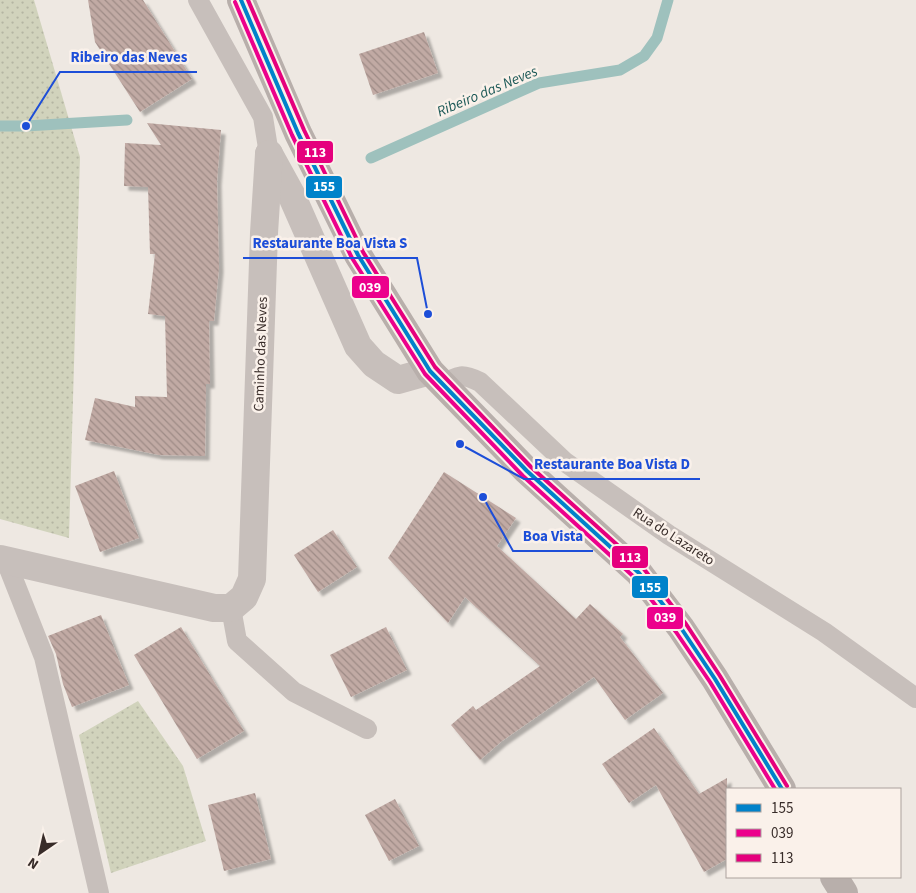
<svg xmlns="http://www.w3.org/2000/svg" width="916" height="893" font-family="'Source Sans 3',sans-serif">
  <style>
    .grass { fill: url(#grass-dots) }
    .lines { fill: none; stroke-linecap: round; stroke-linejoin: round }
    .stream { stroke: #9ec1bd; stroke-width: 11 }
    .building { fill: url(#building-back-hatch); filter: url(#shadow) }
    .service { stroke: #c7bfbb; stroke-width: 20 }
    .minor { stroke: #c7bfbb; stroke-width: 28 }
    .secondary { stroke: #b8afab; stroke-width: 28 }
    .bus-1-casing { stroke: #faf1ea; stroke-width: 8 }
    .bus-2-casing { stroke: #faf1ea; stroke-width: 8 }
    .bus-3-casing { stroke: #faf1ea; stroke-width: 8 }
    .bus-1 { stroke: #0082ca; stroke-width: 4 }
    .bus-2 { stroke: #ec008c; stroke-width: 4 }
    .bus-3 { stroke: #e5007d; stroke-width: 4 }
    .labels { text-anchor: middle; stroke-width: 5; stroke-linejoin: round; paint-order: stroke }
    .street-label { font-size: 14px; fill: #382c29; stroke: #faf1ea }
    .water-label { font-size: 15px; font-style: italic; fill: #1e5a58; stroke: #faf1ea }
    .leader { fill: none; stroke: #1d4ed8; stroke-width: 2 }
    .callout-dot { fill: #1d4ed8; stroke: #faf1ea; stroke-width: 2 }
    .callout-label { font-size: 15px; text-anchor: middle; font-weight: bold; fill: #1d4ed8; stroke: #faf1ea; stroke-width: 5; stroke-linejoin: round; paint-order: stroke }
    .line-badge { stroke: #faf1ea; stroke-width: 2 }
    .badge-label { font-size: 14px; text-anchor: middle; font-weight: bold; fill: #fff }
  </style>
  <defs>
    <pattern id="grass-dots" width="8" height="8" patternUnits="userSpaceOnUse" patternTransform="scale(1.25)"><rect width="8" height="8" fill="#d1d3bc"/><path d="M2 2h.1M6 6h.1" fill="none" stroke="#b4b5a2" stroke-width="1.8" stroke-linecap="round"/></pattern>
    <pattern id="building-back-hatch" width="6" height="6" patternUnits="userSpaceOnUse" patternTransform="scale(1.25)"><rect width="6" height="6" fill="#c1aaa4"/><path d="M-1 5l2 2M0 0l6 6M5-1l2 2" fill="none" stroke="#9e8b86"/></pattern>
    <filter id="shadow"><feDropShadow dx="4.5" dy="4.5" stdDeviation="1" flood-color="#0004"/></filter>
  </defs>
  <rect width="100%" height="100%" fill="#eee8e2"/>
  <g class="grass">
    <polygon points="0,0 34,0 80,157 69,538 0,519"/>
    <polygon points="138,701 183,766 206,841 111,873 79,735"/>
  </g>
  <g class="lines">
    <g class="stream">
      <polyline points="0,126 26,126 127,120"/>
      <polyline points="371,158 539,83 620,70 644,56 657,38 668,0"/>
    </g>
  </g>
  <g class="building">
    <polygon points="88,0 143,0 192,79 140,112 95,42"/>
    <polygon points="424,32 438,73 373,95 359,54"/>
    <polygon points="147,123 221,130 217,181 219,268 214,321 209,321 210,384 206,384 205,456 159,455 85,440 95,398 135,407 135,396 167,397 165,316 148,314 155,254 150,254 148,187 124,186 125,143 161,145"/>
    <polygon points="114,471 139,538 100,552 75,486"/>
    <polygon points="444,472 516,518 497,546 576,619 590,604 623,634 620,637 663,693 625,720 594,677 502,741 480,760 451,725 473,706 476,710 540,666 465,597 448,623 388,558"/>
    <polygon points="333,530 357,567 318,592 294,555"/>
    <polygon points="101,615 129,685 72,707 63,684 56,654 48,636"/>
    <polygon points="181,627 244,731 197,759 134,655"/>
    <polygon points="386,627 407,670 351,697 330,655"/>
    <polygon points="654,728 699,794 727,778 727,859 704,872 656,785 629,803 602,764"/>
    <polygon points="255,793 271,859 224,871 208,805"/>
    <polygon points="395,799 419,846 389,861 365,815"/>
  </g>
  <g class="lines">
    <g class="service">
      <polyline points="198,0 263,117 269,154"/>
      <path d="M442,385c17,-10 20,-12 38,-3l85,80 104,73 155,97 92,66"/>
      <polyline points="6,561 44,657 99,893"/>
      <polyline points="231,608 237,641 294,692 367,729"/>
    </g>
    <g class="minor">
      <polyline points="269,154 291,194 358,346 374,364 398,380 430,371"/>
      <polyline points="0,559 214,608 231,608 244,597 252,579 264,233 269,154"/>
    </g>
    <g class="secondary">
      <polyline points="241,0 298,133 358,255 430,371 527,471 639,573 681,628 715,679 782,789"/>
      <polyline points="834,877 844,893"/>
    </g>
    <defs>
      <polyline id="bus-1" points="241,0 298,133 358,255 430,371 527,471 639,573 681,628 715,679 782,789"/>
      <polyline id="bus-2" points="235,2 292,135 352,258 425,374 523,476 634,577 676,632 710,682 775,789"/>
      <polyline id="bus-3" points="248,0 304,130 363,252 435,367 531,467 644,569 686,624 720,676 787,786"/>
    </defs>
    <use href="#bus-1" class="bus-1-casing"/>
    <use href="#bus-2" class="bus-2-casing"/>
    <use href="#bus-3" class="bus-3-casing"/>
    <use href="#bus-1" class="bus-1"/>
    <use href="#bus-2" class="bus-2"/>
    <use href="#bus-3" class="bus-3"/>
  </g>
  <g class="labels">
    <g class="street-label">
      <text transform="translate(260 354) rotate(-88)" y="5">Caminho das Neves</text>
      <text transform="translate(674 536) rotate(33)" y="5">Rua do Lazareto</text>
    </g>
    <g class="water-label">
      <text transform="translate(487 91) rotate(-23)" y="5">Ribeiro das Neves</text>
    </g>
  </g>
  <path class="leader" d="M26 126L60 72H197M428 314L417 258H243M460 444L524 479H700M483 497L513 551H593"/>
  <g class="callout-dot">
    <circle cx="26" cy="126" r="5"/>
    <circle cx="428" cy="314" r="5"/>
    <circle cx="460" cy="444" r="5"/>
    <circle cx="483" cy="497" r="5"/>
  </g>
  <g class="callout-label">
    <text x="129" y="62">Ribeiro das Neves</text>
    <text x="330" y="248">Restaurante Boa Vista S</text>
    <text x="612" y="469">Restaurante Boa Vista D</text>
    <text x="553" y="541">Boa Vista</text>
  </g>
  <g class="line-badge">
    <rect x="296" y="140" width="38" height="24" rx="5" fill="#e5007d"/>
    <rect x="305" y="175" width="38" height="24" rx="5" fill="#0082ca"/>
    <rect x="351" y="275" width="39" height="24" rx="5" fill="#ec008c"/>
    <rect x="611" y="545" width="38" height="24" rx="5" fill="#e5007d"/>
    <rect x="631" y="575" width="38" height="24" rx="5" fill="#0082ca"/>
    <rect x="646" y="606" width="38" height="24" rx="5" fill="#ec008c"/>
  </g>
  <g class="badge-label">
    <text x="315" y="157">113</text>
    <text x="324" y="191">155</text>
    <text x="370" y="292">039</text>
    <text x="630" y="562">113</text>
    <text x="650" y="592">155</text>
    <text x="665" y="622">039</text>
  </g>
  <rect x="726" y="788" width="175" height="90" fill="#faf1ea" stroke="#aca29d"/>
  <rect x="736" y="804" width="25" height="8" fill="#0082ca" stroke="#aca29d"/>
  <text x="771" y="813" font-size="15" fill="#382c29">155</text>
  <rect x="736" y="829" width="25" height="8" fill="#ec008c" stroke="#aca29d"/>
  <text x="771" y="838" font-size="15" fill="#382c29">039</text>
  <rect x="736" y="854" width="25" height="8" fill="#e5007d" stroke="#aca29d"/>
  <text x="771" y="863" font-size="15" fill="#382c29">113</text>
  <g transform="translate(40 853) rotate(214)" stroke="#faf1ea" stroke-width="4" paint-order="stroke">
  <path d="M0-4L9 19L0 12L-9 19Z" fill="#382c29"/>
  <text y="-8" font-size="14" font-weight="bold" text-anchor="middle" fill="#382c29">N</text>
  </g>
</svg>
